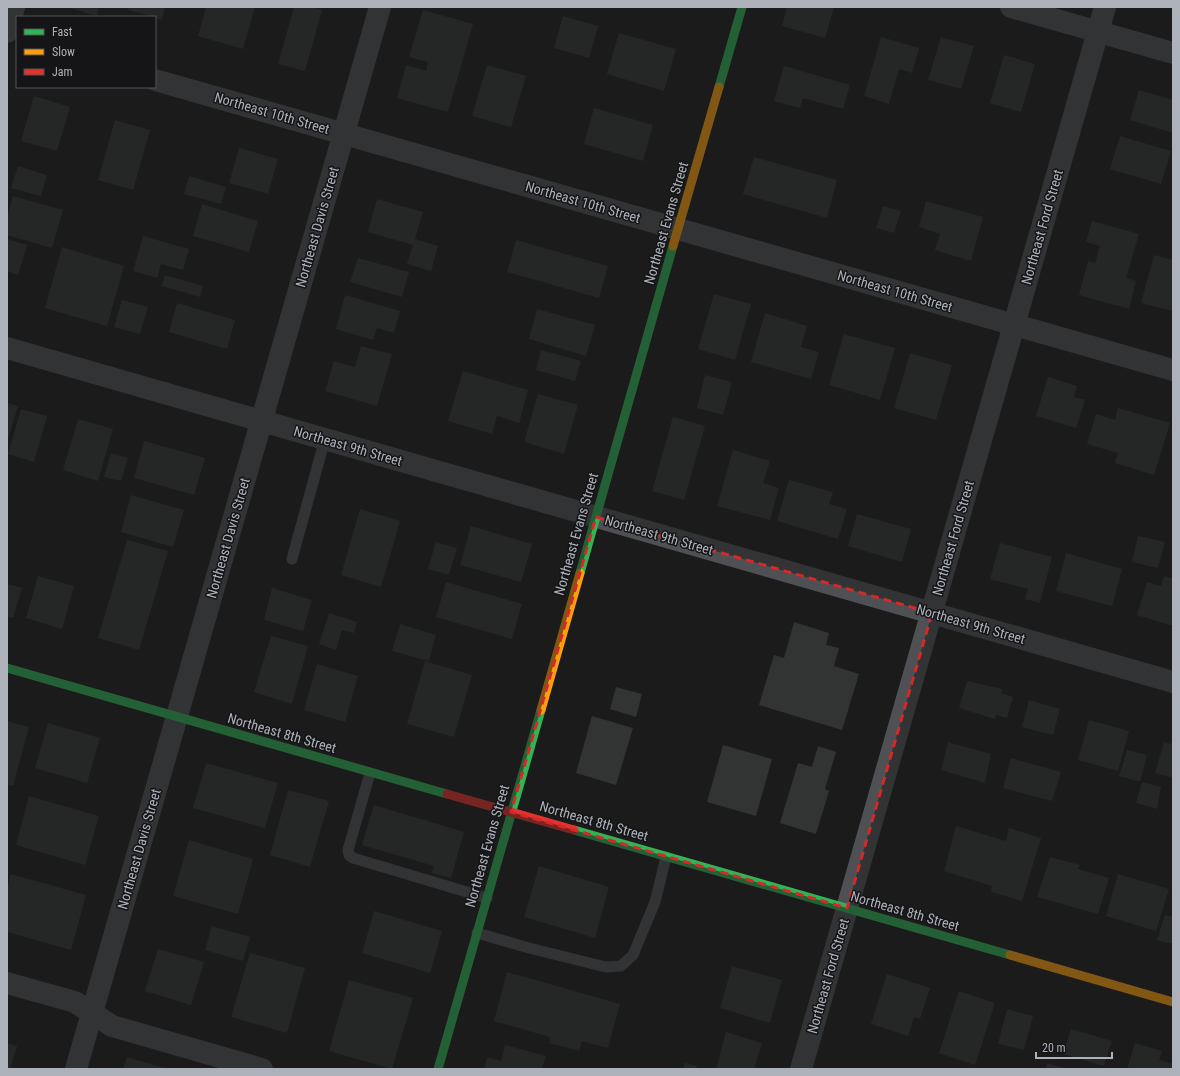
<svg xmlns="http://www.w3.org/2000/svg" width="1180" height="1076" font-family="'Roboto Condensed',sans-serif">
  <style>
    .building { fill: #323333 }
    .lines { fill: none; stroke-linecap: round; stroke-linejoin: round }
    .lane { stroke: #4f5053; stroke-width: 11 }
    .street { stroke: #4f5053; stroke-width: 22 }
    .fast { stroke: #30b455; stroke-width: 9 }
    .slow { stroke: #ff9f0a; stroke-width: 9 }
    .jam { stroke: #e5322d; stroke-width: 9 }
    .marked { fill: none; stroke: #d62828; stroke-width: 3; stroke-dasharray: 8 5; stroke-linejoin: round }
    .labels { text-anchor: middle; stroke-width: 3; stroke-linejoin: round; paint-order: stroke }
    .street-label { font-size: 14px; fill: #adb2ba; stroke: #151517 }
  </style>
  <rect width="100%" height="100%" fill="#1b1b1b"/>
  <g class="building">
    <polygon points="67,7 99,7 97,16"/>
    <polygon points="129,7 165,7 162,20 155,18 155,17 128,10"/>
    <polygon points="206,7 255,7 243,49 198,36"/>
    <polygon points="294,7 313,7 322,10 305,71 278,64"/>
    <polygon points="787,7 834,7 825,38 782,26"/>
    <polygon points="423,10 473,24 448,112 397,98 406,65 426,71 428,62 409,57"/>
    <polygon points="563,16 598,26 589,58 554,48"/>
    <polygon points="619,33 676,49 664,91 607,74"/>
    <polygon points="881,37 919,48 912,73 899,69 889,104 864,96"/>
    <polygon points="941,37 974,46 961,89 928,80"/>
    <polygon points="1004,55 1035,64 1021,112 990,103"/>
    <polygon points="487,65 526,76 511,127 472,116"/>
    <polygon points="784,66 850,85 843,109 803,98 800,108 774,101"/>
    <polygon points="1139,90 1173,100 1173,133 1130,120"/>
    <polygon points="34,96 70,107 57,151 21,141"/>
    <polygon points="594,108 653,125 643,161 584,144"/>
    <polygon points="115,120 150,130 133,190 98,180"/>
    <polygon points="1120,136 1171,151 1161,184 1110,169"/>
    <polygon points="239,148 278,159 268,194 229,183"/>
    <polygon points="754,157 837,180 827,218 743,194"/>
    <polygon points="18,166 47,175 41,196 11,188"/>
    <polygon points="189,176 226,187 221,204 184,194"/>
    <polygon points="13,196 63,210 52,248 7,235 7,218"/>
    <polygon points="377,199 423,212 415,239 438,246 431,271 407,264 413,245 368,232"/>
    <polygon points="926,201 983,217 971,261 935,250 940,234 919,227"/>
    <polygon points="202,204 258,221 249,252 193,236"/>
    <polygon points="883,206 901,211 894,233 876,228"/>
    <polygon points="1092,221 1139,234 1126,278 1136,281 1129,309 1079,295 1088,261 1095,263 1100,246 1086,242"/>
    <polygon points="143,236 189,249 183,270 161,264 157,278 133,271"/>
    <polygon points="7,239 27,245 18,275 7,271"/>
    <polygon points="516,240 608,266 599,298 507,272"/>
    <polygon points="62,247 124,266 107,326 45,308"/>
    <polygon points="1154,255 1173,260 1173,311 1141,303"/>
    <polygon points="358,258 409,272 402,297 350,282"/>
    <polygon points="165,275 203,286 200,297 162,286"/>
    <polygon points="714,294 751,304 735,360 698,349"/>
    <polygon points="345,295 400,311 394,333 377,328 373,340 336,329"/>
    <polygon points="122,300 148,307 140,334 114,327"/>
    <polygon points="177,303 235,320 227,349 169,332"/>
    <polygon points="537,309 595,325 586,356 529,339"/>
    <polygon points="765,313 807,326 801,347 819,352 811,379 751,362"/>
    <polygon points="844,334 895,348 880,400 829,385"/>
    <polygon points="361,346 392,354 377,406 325,391 334,361 355,367"/>
    <polygon points="541,350 581,361 575,381 536,370"/>
    <polygon points="910,353 952,365 936,420 894,408"/>
    <polygon points="463,371 528,390 519,423 497,416 492,434 448,421"/>
    <polygon points="705,375 732,382 723,415 697,408"/>
    <polygon points="1048,377 1077,386 1074,397 1085,400 1076,428 1036,416"/>
    <polygon points="538,394 578,405 564,454 524,442"/>
    <polygon points="7,403 18,406 7,442"/>
    <polygon points="1118,408 1170,423 1154,475 1115,463 1118,453 1087,444 1096,414 1115,420"/>
    <polygon points="21,409 47,416 34,462 8,454"/>
    <polygon points="673,417 705,426 684,500 652,491"/>
    <polygon points="78,419 113,429 98,481 63,470"/>
    <polygon points="144,441 205,458 194,495 134,478"/>
    <polygon points="733,450 770,461 763,483 779,488 770,520 717,506"/>
    <polygon points="111,453 128,458 121,481 104,477"/>
    <polygon points="789,480 833,492 829,504 847,509 838,539 777,521"/>
    <polygon points="131,495 184,510 173,547 121,532"/>
    <polygon points="360,509 400,521 381,587 341,575"/>
    <polygon points="857,514 911,529 902,562 848,546"/>
    <polygon points="471,526 532,544 521,582 460,565"/>
    <polygon points="1138,536 1165,542 1158,568 1132,562"/>
    <polygon points="127,540 168,551 139,650 98,638"/>
    <polygon points="436,542 457,548 449,575 428,569"/>
    <polygon points="1000,543 1052,557 1040,603 1025,599 1028,589 990,579"/>
    <polygon points="1066,553 1122,569 1112,606 1056,591"/>
    <polygon points="38,576 74,586 62,629 26,618"/>
    <polygon points="1164,576 1173,579 1173,626 1137,615 1147,582 1161,586"/>
    <polygon points="446,582 522,604 512,639 436,617"/>
    <polygon points="7,584 22,588 13,618 7,616"/>
    <polygon points="272,588 312,600 303,631 264,620"/>
    <polygon points="329,613 357,622 354,633 342,630 336,650 319,644"/>
    <polygon points="794,622 829,633 826,645 839,648 834,666 859,674 842,730 759,705 774,655 784,658"/>
    <polygon points="400,624 436,635 429,661 392,651"/>
    <polygon points="271,636 308,646 292,704 254,692"/>
    <polygon points="425,661 472,675 454,737 407,724"/>
    <polygon points="317,664 358,676 345,722 304,710"/>
    <polygon points="967,681 1002,689 1001,693 1013,697 1007,718 996,715 995,719 959,708"/>
    <polygon points="616,687 642,694 636,717 610,709"/>
    <polygon points="1029,700 1060,709 1053,735 1022,727"/>
    <polygon points="592,716 633,728 616,785 576,773"/>
    <polygon points="1089,720 1129,731 1118,771 1078,760"/>
    <polygon points="7,721 29,727 13,786 7,784"/>
    <polygon points="48,723 100,738 87,783 35,768"/>
    <polygon points="1172,739 1173,739 1173,778 1155,773 1164,742 1171,744"/>
    <polygon points="948,742 991,754 985,783 941,770"/>
    <polygon points="723,745 772,759 756,816 707,802"/>
    <polygon points="818,746 836,752 825,789 829,791 816,834 780,823 798,763 812,767"/>
    <polygon points="1127,750 1147,755 1140,782 1119,776"/>
    <polygon points="1011,758 1061,772 1052,801 1003,788"/>
    <polygon points="206,763 278,783 265,828 193,808"/>
    <polygon points="1142,782 1161,787 1157,809 1136,803"/>
    <polygon points="288,790 329,801 310,867 270,855"/>
    <polygon points="29,796 99,816 85,865 16,845"/>
    <polygon points="374,805 464,832 451,878 432,873 434,866 362,845"/>
    <polygon points="956,826 1006,841 1009,828 1041,838 1022,901 991,892 992,886 944,871"/>
    <polygon points="189,840 253,859 238,914 173,896"/>
    <polygon points="1050,857 1080,865 1078,869 1109,878 1098,914 1037,897"/>
    <polygon points="539,866 609,887 595,938 524,917"/>
    <polygon points="11,874 86,895 71,950 7,932 7,889"/>
    <polygon points="1118,874 1169,889 1156,931 1106,916"/>
    <polygon points="374,911 442,931 430,973 362,953"/>
    <polygon points="1165,915 1173,917 1173,944 1157,940"/>
    <polygon points="212,926 250,937 243,961 205,950"/>
    <polygon points="158,949 204,962 191,1005 145,991"/>
    <polygon points="250,953 305,968 287,1033 231,1017"/>
    <polygon points="732,966 782,980 770,1023 720,1008"/>
    <polygon points="507,972 620,1004 608,1048 582,1041 579,1051 549,1043 550,1037 494,1021"/>
    <polygon points="887,974 930,988 920,1019 914,1017 908,1036 871,1024"/>
    <polygon points="349,980 413,998 392,1069 329,1051"/>
    <polygon points="959,991 995,1003 975,1065 939,1053"/>
    <polygon points="1007,1009 1033,1016 1024,1050 998,1044"/>
    <polygon points="1071,1029 1112,1041 1104,1066 1063,1054"/>
    <polygon points="726,1032 762,1043 754,1069 716,1069"/>
    <polygon points="7,1043 17,1046 10,1069 7,1069"/>
    <polygon points="1135,1043 1162,1051 1159,1060 1173,1064 1173,1069 1127,1069"/>
    <polygon points="505,1045 546,1056 542,1069 484,1069 487,1057 501,1061"/>
    <polygon points="127,1057 168,1069 123,1069"/>
    <polygon points="685,1063 697,1066 696,1069 683,1069"/>
    <polygon points="1047,1063 1066,1069 1046,1069"/>
  </g>
  <g class="lines">
    <g class="lane">
      <polyline points="292,559 325,439"/>
      <polyline points="370,773 348,850 349,855 353,858 487,898"/>
      <polyline points="477,933 529,948 606,967 621,966 633,955 655,902 666,857"/>
    </g>
    <g class="street">
      <polyline points="1011,7 1173,53"/>
      <polyline points="7,32 14,7"/>
      <polyline points="155,80 1173,370"/>
      <polyline points="7,348 1173,682"/>
      <polyline points="7,983 75,1002 112,1026 262,1069"/>
      <polyline points="76,1069 380,7"/>
      <polyline points="801,1069 1105,7"/>
    </g>
    <g class="fast">
      <polyline points="719,87 742,7"/>
      <polyline points="580,573 673,246"/>
      <polyline points="7,668 447,794"/>
      <polyline points="574,830 1010,955"/>
      <polyline points="438,1069 541,710"/>
    </g>
    <g class="slow">
      <polyline points="673,246 719,87"/>
      <polyline points="541,710 580,573"/>
      <polyline points="1010,955 1173,1002"/>
    </g>
    <polyline class="jam" points="447,794 574,830"/>
  </g>
  <path d="M0 0H1180V1076H0ZM596,517l336,96 -85,295 -336,-96z" fill="#1b1b1b" fill-opacity=".55" fill-rule="evenodd"/>
  <path class="marked" d="M596,517l336,96 -85,295 -336,-96z"/>
  <g class="labels">
    <g class="street-label">
      <text transform="translate(272 113) rotate(16)" y="5">Northeast 10th Street</text>
      <text transform="translate(583 202) rotate(16)" y="5">Northeast 10th Street</text>
      <text transform="translate(666 223) rotate(-74)" y="5">Northeast Evans Street</text>
      <text transform="translate(317 227) rotate(-74)" y="5">Northeast Davis Street</text>
      <text transform="translate(1042 227) rotate(-74)" y="5">Northeast Ford Street</text>
      <text transform="translate(895 291) rotate(16)" y="5">Northeast 10th Street</text>
      <text transform="translate(348 446) rotate(16)" y="5">Northeast 9th Street</text>
      <text transform="translate(576 534) rotate(-74)" y="5">Northeast Evans Street</text>
      <text transform="translate(659 535) rotate(16)" y="5">Northeast 9th Street</text>
      <text transform="translate(228 538) rotate(-74)" y="5">Northeast Davis Street</text>
      <text transform="translate(953 538) rotate(-74)" y="5">Northeast Ford Street</text>
      <text transform="translate(971 624) rotate(16)" y="5">Northeast 9th Street</text>
      <text transform="translate(282 733) rotate(16)" y="5">Northeast 8th Street</text>
      <text transform="translate(594 821) rotate(16)" y="5">Northeast 8th Street</text>
      <text transform="translate(487 846) rotate(-74)" y="5">Northeast Evans Street</text>
      <text transform="translate(139 849) rotate(-74)" y="5">Northeast Davis Street</text>
      <text transform="translate(905 911) rotate(16)" y="5">Northeast 8th Street</text>
      <text transform="translate(828 976) rotate(-74)" y="5">Northeast Ford Street</text>
    </g>
  </g>
  <rect width="1180" height="1076" fill="none" stroke="#adb2ba" stroke-width="16"/>
  <rect x="16" y="16" width="140" height="72" fill="#151517" stroke="#525458"/>
  <rect x="24" y="29" width="20" height="6" fill="#30b455" stroke="#525458"/>
  <text x="52" y="36" font-size="12" fill="#adb2ba">Fast</text>
  <rect x="24" y="49" width="20" height="6" fill="#ff9f0a" stroke="#525458"/>
  <text x="52" y="56" font-size="12" fill="#adb2ba">Slow</text>
  <rect x="24" y="69" width="20" height="6" fill="#e5322d" stroke="#525458"/>
  <text x="52" y="76" font-size="12" fill="#adb2ba">Jam</text>
  <path d="M1036 1052v6h76v-6" fill="none" stroke="#adb2ba" stroke-width="2"/>
  <text x="1042" y="1052" font-size="12" fill="#adb2ba" stroke="#151517" stroke-width="3" paint-order="stroke">20 m</text>
</svg>
